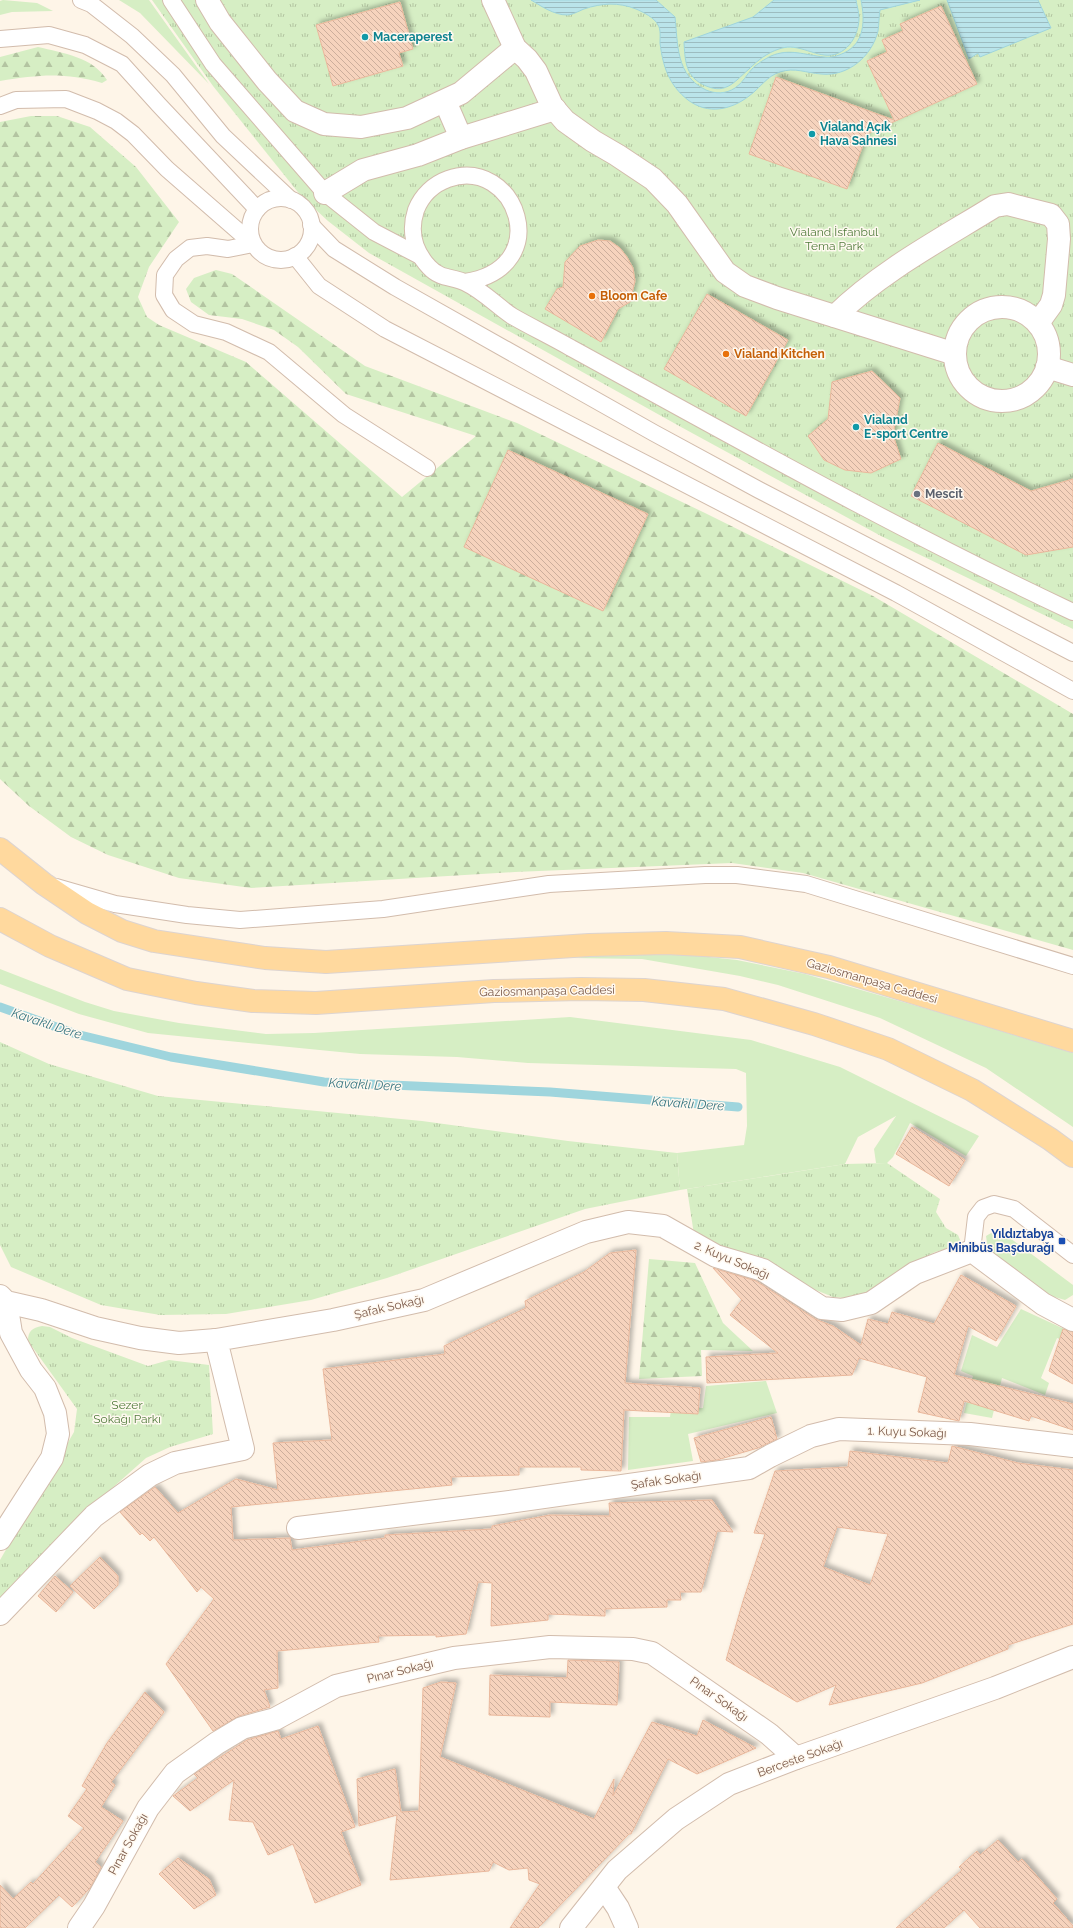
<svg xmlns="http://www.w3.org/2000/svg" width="1073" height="1928" font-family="Raleway,sans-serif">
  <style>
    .green { fill: #d6eec4 }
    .forest { fill: url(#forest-firs) }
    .park { fill: url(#park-tufts) }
    .water { fill: url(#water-rules); stroke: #9fd5dd }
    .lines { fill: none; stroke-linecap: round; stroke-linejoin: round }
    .stream { stroke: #9fd5dd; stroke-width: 9 }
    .building { fill: url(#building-back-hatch); stroke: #eab89c; fill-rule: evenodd; filter: url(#shadow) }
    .service-casing { stroke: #d2bcac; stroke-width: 18 }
    .pedestrian-casing { stroke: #d2bcac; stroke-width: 24 }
    .minor-casing { stroke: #d2bcac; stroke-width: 24 }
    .tertiary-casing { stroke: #d2bcac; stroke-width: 24 }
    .primary-casing { stroke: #ddd4d0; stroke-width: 24 }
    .service { stroke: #fff; stroke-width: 16 }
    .pedestrian { stroke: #fff; stroke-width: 22 }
    .minor { stroke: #fff; stroke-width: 22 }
    .tertiary { stroke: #fff; stroke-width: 22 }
    .primary { stroke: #ffd99e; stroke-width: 22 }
    .culture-dot { fill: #0f9aa8; stroke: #fff9f0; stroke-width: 1.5 }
    .food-dot { fill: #e8710a; stroke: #fff9f0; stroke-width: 1.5 }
    .worship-dot { fill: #6b7280; stroke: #fff9f0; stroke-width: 1.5 }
    .transit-dot { fill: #1a4fb4; stroke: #fff9f0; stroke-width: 1.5 }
    .labels { text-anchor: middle; stroke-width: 3; stroke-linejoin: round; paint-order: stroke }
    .culture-label { font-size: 12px; font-weight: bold; fill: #0d838f; stroke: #fff9f0; text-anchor: start }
    .park-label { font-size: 12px; fill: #517c3c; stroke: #fff9f0 }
    .food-label { font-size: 12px; font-weight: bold; fill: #c56008; stroke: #fff9f0; text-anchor: start }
    .worship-label { font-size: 12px; font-weight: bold; fill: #5b616d; stroke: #fff9f0; text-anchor: start }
    .street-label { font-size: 12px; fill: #7c5a49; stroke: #fff9f0 }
    .transit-label { font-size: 12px; font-weight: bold; fill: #164399; stroke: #fff9f0; text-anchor: end }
    .water-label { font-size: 13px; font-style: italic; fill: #3a7782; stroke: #fff9f0 }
  </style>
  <defs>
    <pattern id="forest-firs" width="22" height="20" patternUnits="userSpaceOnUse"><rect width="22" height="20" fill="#d6eec4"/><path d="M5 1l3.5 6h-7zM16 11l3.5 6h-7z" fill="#b3c4a1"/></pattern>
    <pattern id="park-tufts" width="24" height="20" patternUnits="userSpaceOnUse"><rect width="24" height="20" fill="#d6eec4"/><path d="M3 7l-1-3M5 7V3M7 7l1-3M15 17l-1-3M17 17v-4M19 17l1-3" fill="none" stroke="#b3c4a1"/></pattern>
    <pattern id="water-rules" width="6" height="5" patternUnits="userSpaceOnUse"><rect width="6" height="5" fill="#bae4ea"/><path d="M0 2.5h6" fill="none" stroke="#9cbcc0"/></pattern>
    <pattern id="building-back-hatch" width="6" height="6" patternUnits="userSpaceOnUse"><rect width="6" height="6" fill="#f6d3bd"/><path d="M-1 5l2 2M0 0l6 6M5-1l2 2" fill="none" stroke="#ccae9c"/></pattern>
    <filter id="shadow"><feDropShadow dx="3.5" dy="-3.5" stdDeviation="2" flood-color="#0004"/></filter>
  </defs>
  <rect width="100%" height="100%" fill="#fef5e8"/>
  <g class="green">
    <polygon points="3,0 37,3 53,11 12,12 0,15 0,1"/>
    <polygon points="119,0 149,0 209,84 140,13"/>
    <polygon points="681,954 737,960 805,974 945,1014 1073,1053 1073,1127 986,1068 880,1018 778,985 740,976 642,959 571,958 611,955"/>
    <polygon points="0,969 85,1002 114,1011 179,1023 266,1034 314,1033 570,1017 751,1040 840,1067 979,1136 966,1156 910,1123 893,1157 887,1163 876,1163 874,1149 896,1116 858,1137 845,1164 680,1190 677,1153 744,1145 747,1126 746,1073 736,1069 528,1063 457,1057 360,1054 148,1033 79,1014 0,984"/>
    <polygon points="998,1229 1073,1285 1073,1295 1065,1300 1044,1294 992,1256 987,1243 986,1236"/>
    <polygon points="1021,1309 1073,1333 1073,1344 1057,1338 1041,1378 1049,1383 1045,1395 1002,1378 992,1418 964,1413 973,1376 961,1371 972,1335 997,1347"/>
    <polygon points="766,1381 777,1413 688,1434 693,1461 628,1470 629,1417 670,1417 673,1396 679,1408 703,1408 706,1386"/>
  </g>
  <g class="forest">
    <path d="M38,47c25,6 55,10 69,33l-5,3c-38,-11 -64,-8 -102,-2v-24z"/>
    <polygon points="31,116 57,116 90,127 136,167 179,222 149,267 138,297 147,317 159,325 246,362 402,497 476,436 346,394 298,347 274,330 242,319 209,315 191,302 186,289 194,278 216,270 232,274 365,366 517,423 705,513 873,596 1073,714 1073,950 803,873 732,863 515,872 251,888 179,878 108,855 71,837 29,806 0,779 0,122"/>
    <polygon points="649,1259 695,1263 723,1323 753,1351 701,1350 702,1376 639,1379"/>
  </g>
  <g class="park">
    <polygon points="152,0 1073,0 1073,629 881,536 681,427 369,253 328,221 301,196 213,86"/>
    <polygon points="0,1042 49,1064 158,1096 422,1121 568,1141 677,1153 680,1190 585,1209 387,1278 311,1300 226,1314 160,1315 101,1305 11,1267 0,1245"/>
    <polygon points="887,1163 940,1199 936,1212 946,1228 958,1235 961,1242 953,1247 935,1252 905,1267 886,1284 859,1299 833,1297 695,1241 687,1189 845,1164"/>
    <path d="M42,1326l8,1 22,11 76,28 21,-6 40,5 4,69 -43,13 -24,11 -73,65 -73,77v-40l74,-128 3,-23 -49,-68c0,-10 4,-13 14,-15z"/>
  </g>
  <g class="water">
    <path d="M531,0h125l19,17c3,28 1,59 31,73 9,4 20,4 29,-2 8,-5 11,-13 18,-20 4,-4 12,-9 18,-12 18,-8 34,-1 53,1 8,1 13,-1 20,-4 21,-10 21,-33 17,-53h59l-40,10c-1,6 -1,14 -2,21 -6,25 -30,46 -57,43 -15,-1 -26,-7 -41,-2 -13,4 -20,16 -31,24 -18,14 -41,19 -61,4 -19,-15 -25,-33 -28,-57 0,-5 1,-14 -2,-18 -3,-7 -15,-13 -22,-16 -18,-7 -34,-6 -52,0 -5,2 -12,6 -17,6 -13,0 -26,-9 -36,-15z"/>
    <path d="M774,0h82c1,6 3,12 3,18 0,19 -14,40 -35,37 -15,-2 -29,-12 -45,-6 -12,4 -21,11 -30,20 -16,14 -24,27 -47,15 -17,-9 -17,-25 -18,-42l69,-25z"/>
    <polygon points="947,0 1038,0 1051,28 980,57 978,53 969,59"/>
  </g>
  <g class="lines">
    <polyline class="stream" points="0,1007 76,1034 171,1057 324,1082 550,1092 738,1107"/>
  </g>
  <g class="building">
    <polygon points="400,2 413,49 399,53 403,66 333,86 316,25"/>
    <polygon points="941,6 977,84 867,134 847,189 749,154 776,77 894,120 867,61 887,52 882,40 903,31 900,24"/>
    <polygon points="598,240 610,241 620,248 627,257 633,268 635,281 630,302 618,309 601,342 545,309 557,289 563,287 565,262 580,246"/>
    <polygon points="707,294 788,340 746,416 664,369"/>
    <polygon points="872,371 900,398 893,435 901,459 871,473 845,470 824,460 808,436 828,419 832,382"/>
    <polygon points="938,443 1031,491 1073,479 1073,547 1026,555 911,496"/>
    <polygon points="508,450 648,514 603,611 464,547"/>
    <polygon points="912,1127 965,1160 949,1186 896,1154"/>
    <polygon points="636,1250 625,1383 700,1388 698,1414 624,1410 621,1471 581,1470 581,1467 519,1467 519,1475 451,1477 452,1485 231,1507 233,1540 290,1538 292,1550 385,1538 385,1535 492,1529 492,1526 550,1515 610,1516 609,1503 712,1500 733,1532 717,1531 701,1592 680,1592 681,1600 667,1600 667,1607 605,1609 605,1616 548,1614 548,1620 491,1626 492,1583 478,1582 466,1634 436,1637 436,1635 378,1636 379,1642 277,1651 278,1688 264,1690 270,1707 239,1716 213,1731 166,1664 214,1599 201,1587 197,1592 154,1537 150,1541 142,1533 140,1535 120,1512 155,1487 178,1513 236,1479 278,1490 273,1443 332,1440 323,1369 445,1354 444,1346 526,1308 525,1301 584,1272 610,1253"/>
    <polygon points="713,1268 756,1281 815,1319 833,1326 861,1345 868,1319 888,1324 892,1312 934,1324 961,1275 1016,1306 996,1341 968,1326 954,1375 1073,1404 1073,1430 1031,1416 1029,1421 964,1401 959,1421 918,1412 927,1377 859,1358 852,1375 707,1383 706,1357 778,1353 730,1315 742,1300"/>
    <polygon points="1063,1329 1073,1332 1073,1384 1049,1371"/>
    <polygon points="771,1417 777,1439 758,1448 717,1460 701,1462 694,1438"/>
    <path d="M952,1446l66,17 55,7v154l-65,21v4l-86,34 -93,22 7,-20 -39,17 -71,-42 17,-59 22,-67 -11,-1 21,-62 73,-4 2,-16 98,12zM837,1527l51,7 -18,51 -47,-18z"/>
    <polygon points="100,1557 118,1576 118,1585 94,1609 70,1586"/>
    <polygon points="55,1576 73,1592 56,1612 38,1596"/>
    <polygon points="568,1660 619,1662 617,1705 550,1702 550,1717 489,1715 490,1675 567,1678"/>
    <polygon points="441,1682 456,1683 440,1757 594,1819 614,1779 613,1796 652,1722 697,1736 703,1720 756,1748 697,1774 668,1759 631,1834 629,1834 538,1928 510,1928 540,1884 529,1880 528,1868 509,1870 493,1862 489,1871 390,1880 397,1815 359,1826 357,1779 395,1769 401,1812 419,1811 423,1688"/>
    <polygon points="145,1692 164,1712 111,1782 115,1785 101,1807 123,1821 95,1862 101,1867 90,1888 72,1907 59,1895 25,1928 0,1928 0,1885 13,1899 31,1882 33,1884 84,1828 68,1816 87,1789 82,1786 107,1743"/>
    <polygon points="318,1726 355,1827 341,1832 361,1885 315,1903 293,1844 268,1855 253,1822 229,1820 234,1780 190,1811 173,1796 198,1778 194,1774 247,1740 278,1731 281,1739"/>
    <polygon points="998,1840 1018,1862 1022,1859 1057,1899 1053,1903 1073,1926 1073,1928 980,1928 964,1910 944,1928 896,1928 962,1870 959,1867 977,1851 980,1855"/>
    <polygon points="178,1858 209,1879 216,1895 194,1909 159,1874"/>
  </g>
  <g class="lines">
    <defs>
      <g id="service">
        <polyline points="81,0 91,4 132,36 173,75 223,136 291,200"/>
        <polyline points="171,0 213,64 325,193 374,232 420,256"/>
        <polyline points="0,39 49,35 85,45 122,64 159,105 257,209"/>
        <polyline points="0,106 16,100 66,99 97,111 116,121 133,134 167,169 253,244"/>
        <circle cx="281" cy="229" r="31"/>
        <polyline points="311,225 334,249 395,287 654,433 759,490 1073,653"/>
        <polyline points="253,244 228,249 207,246 190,248 176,259 165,275 164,295 173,310 194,324 226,332 269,352 344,415 427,468"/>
        <polyline points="295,256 319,286 385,329 896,593 1073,691"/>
        <path d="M465,282c92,-14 51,-127 -17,-103 -14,5 -26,16 -32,31 -7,21 -2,41 13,57 12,13 24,9 37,16 17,8 31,23 46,33 19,11 40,21 59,32 166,91 331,184 502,264"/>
        <polyline points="56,887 115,904 187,915 240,920 383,909 549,884 705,875 737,875 806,884 1073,966"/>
        <polyline points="972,1251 976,1217 983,1208 994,1204 1014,1209 1073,1255"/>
      </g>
      <g id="pedestrian">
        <polyline points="207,0 220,22 267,81 295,111 324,124 361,127 407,118 461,93 515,48"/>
        <polyline points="493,0 515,48 527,59 536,71 552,106 565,121 593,141 617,155 653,179 677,204 725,272 745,286 777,298 955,354"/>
        <polyline points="445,101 461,138"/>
        <polyline points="325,193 363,170 418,155 461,138 555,109"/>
        <circle cx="1002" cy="354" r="47"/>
        <path d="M835,316c46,-45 105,-76 160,-110l13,-2 43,11 7,9 1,15 -5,56 -3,10 -13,18"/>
        <polyline points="1047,367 1073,375"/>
      </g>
      <g id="minor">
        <polyline points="0,1296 6,1302 41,1310 95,1328 140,1338 179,1343 216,1340"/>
        <polyline points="298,1528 502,1503 749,1468 770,1456 811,1436 839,1429 970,1434 1073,1446"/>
        <polyline points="0,1539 52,1458 58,1434 55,1413 45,1388 31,1370 11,1333 6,1302"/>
        <polyline points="0,1614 94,1516 150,1475 175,1463 243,1449 216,1340 333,1320 424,1300 586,1232 628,1222 663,1226 716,1256 763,1270 822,1308 842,1310 871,1303 915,1273 972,1251 1043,1304 1073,1320"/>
        <polyline points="604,1887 618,1908 627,1928"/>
        <polyline points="79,1928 94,1906 148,1808 175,1773 217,1743 242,1728 275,1719 336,1686 454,1658 550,1647 633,1649 652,1653 769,1734 796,1758"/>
      </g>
      <polyline id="tertiary" points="571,1928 617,1870 676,1819 729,1784 796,1758 995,1688 1073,1657"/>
      <g id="primary">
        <polyline points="0,849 44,884 87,913 122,931 154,941 265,958 326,962 589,945 666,943 740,947 829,967 1073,1041"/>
        <polyline points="0,919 50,946 127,979 196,993 253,1001 316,1003 494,991 581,989 644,990 724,999 814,1024 888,1049 972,1090 1050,1139 1073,1156"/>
      </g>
    </defs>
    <use href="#service" class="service-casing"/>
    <use href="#pedestrian" class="pedestrian-casing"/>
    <use href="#minor" class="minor-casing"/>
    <use href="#tertiary" class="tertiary-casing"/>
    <use href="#primary" class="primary-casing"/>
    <use href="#service" class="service"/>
    <use href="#pedestrian" class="pedestrian"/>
    <use href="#minor" class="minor"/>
    <use href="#tertiary" class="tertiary"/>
    <use href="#primary" class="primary"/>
  </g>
  <g class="culture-dot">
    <circle cx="365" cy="37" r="4"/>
    <circle cx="812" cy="134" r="4"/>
    <circle cx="856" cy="427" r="4"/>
  </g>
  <g class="food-dot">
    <circle cx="592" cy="296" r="4"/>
    <circle cx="726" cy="354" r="4"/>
  </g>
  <circle class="worship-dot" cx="917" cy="494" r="4"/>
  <rect class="transit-dot" x="1058" y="1237" width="8" height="8" rx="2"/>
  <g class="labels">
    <g class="culture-label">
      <text x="373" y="41">Maceraperest</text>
      <text x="820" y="131">Vialand Açık<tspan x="820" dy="14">Hava Sahnesi</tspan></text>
      <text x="864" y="424">Vialand<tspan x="864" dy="14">E-sport Centre</tspan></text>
    </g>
    <g class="park-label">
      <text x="834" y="236">Vialand İsfanbul<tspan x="834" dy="14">Tema Park</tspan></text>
      <text x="127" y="1409">Sezer<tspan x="127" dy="14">Sokağı Parkı</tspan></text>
    </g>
    <g class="food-label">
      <text x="600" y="300">Bloom Cafe</text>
      <text x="734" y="358">Vialand Kitchen</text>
    </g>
    <g class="worship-label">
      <text x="925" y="498">Mescit</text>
    </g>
    <g class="street-label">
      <text transform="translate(872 981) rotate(16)" y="4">Gaziosmanpaşa Caddesi</text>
      <text transform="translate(547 991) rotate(-1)" y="4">Gaziosmanpaşa Caddesi</text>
      <text transform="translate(732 1260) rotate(23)" y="4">2. Kuyu Sokağı</text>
      <text transform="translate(389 1307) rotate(-13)" y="4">Şafak Sokağı</text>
      <text transform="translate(907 1432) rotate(2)" y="4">1. Kuyu Sokağı</text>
      <text transform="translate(666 1480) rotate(-8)" y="4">Şafak Sokağı</text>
      <text transform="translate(400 1671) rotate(-14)" y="4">Pınar Sokağı</text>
      <text transform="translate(719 1699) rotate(35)" y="4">Pınar Sokağı</text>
      <text transform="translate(800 1758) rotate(-20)" y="4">Berceste Sokağı</text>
      <text transform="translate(128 1844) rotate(-61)" y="4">Pınar Sokağı</text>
    </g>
    <g class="transit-label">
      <text x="1054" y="1238">Yıldıztabya<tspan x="1054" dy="14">Minibüs Başdurağı</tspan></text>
    </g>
    <g class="water-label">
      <text transform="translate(47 1023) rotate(18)" y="5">Kavaklı Dere</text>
      <text transform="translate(365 1084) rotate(3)" y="5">Kavaklı Dere</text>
      <text transform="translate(688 1103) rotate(4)" y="5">Kavaklı Dere</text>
    </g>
  </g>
</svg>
